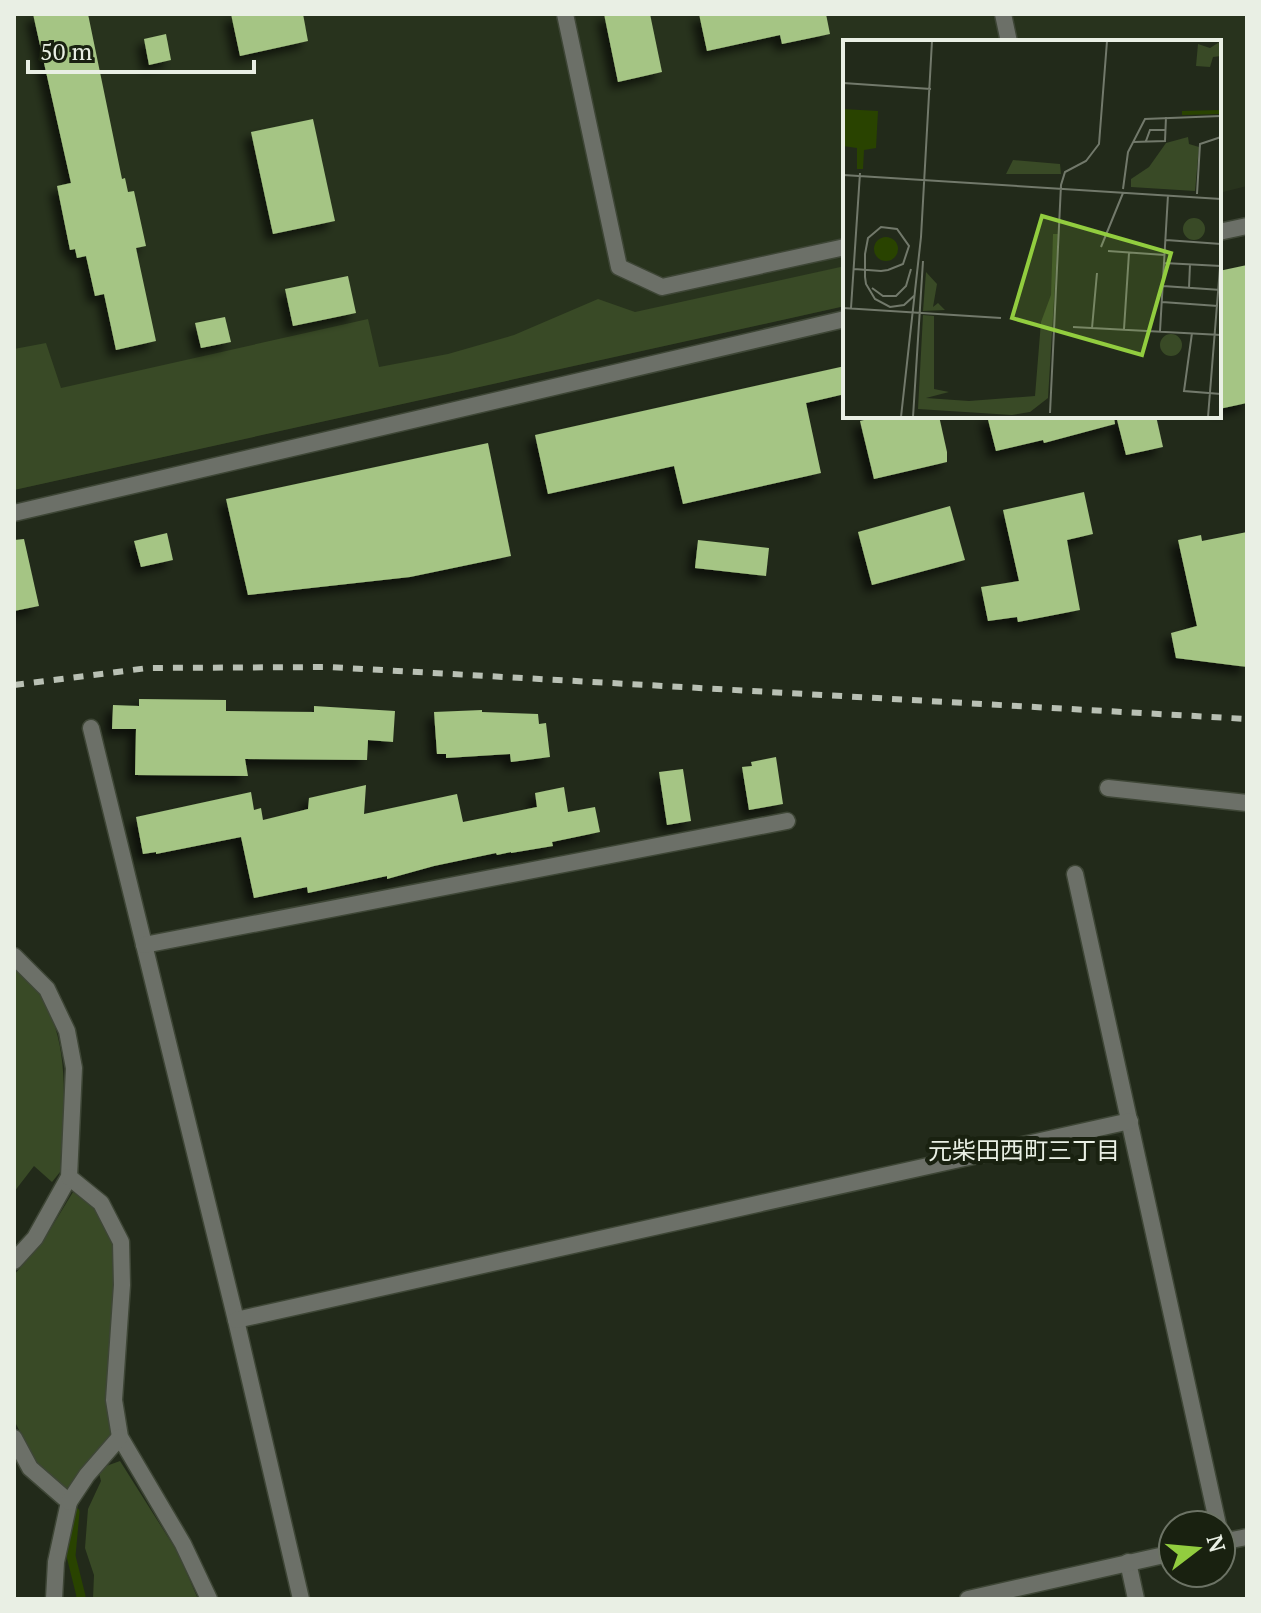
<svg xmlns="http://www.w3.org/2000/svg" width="1261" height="1613" font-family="'PT Serif','Noto Sans JP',serif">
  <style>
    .built { fill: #28331d }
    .green { fill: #394a26 }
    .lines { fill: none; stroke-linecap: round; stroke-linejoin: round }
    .stream { stroke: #294300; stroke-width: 9 }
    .building { fill: #a5c584; filter: url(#shadow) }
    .service-casing { stroke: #3e4636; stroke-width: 19 }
    .minor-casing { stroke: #3e4636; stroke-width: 19 }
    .service { stroke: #6c7068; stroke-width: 16 }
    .minor { stroke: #6c7068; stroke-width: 16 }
    .rail { stroke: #b9c0b4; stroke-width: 6; stroke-dasharray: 10 10; stroke-linecap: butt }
    .labels { text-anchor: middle; stroke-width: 8; stroke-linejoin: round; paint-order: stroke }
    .neighbourhood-label { font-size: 24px; fill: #e9efe4; stroke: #192110 }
    .inset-river { fill: none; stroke: #294300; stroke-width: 4 }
    .inset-road { fill: none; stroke: #72796b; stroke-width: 2 }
    .view { fill: #92cd3f; fill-opacity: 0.15; stroke: #92cd3f; stroke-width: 4 }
    .inset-edge { fill: none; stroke: #e9efe4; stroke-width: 4 }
  </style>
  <defs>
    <filter id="shadow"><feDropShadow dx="-7" dy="7" stdDeviation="4" flood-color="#0009"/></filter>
  </defs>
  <rect width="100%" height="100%" fill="#222a1a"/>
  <polygon class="built" points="14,14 1247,14 1247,186 1219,193 1219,42 845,42 845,306 14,490"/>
  <g class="green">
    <polygon points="845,266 845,306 14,490 14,349 46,343 61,388 368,319 379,367 448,354 514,335 598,299 635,312"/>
    <path d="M14,968c8,9 21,17 27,27 32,54 22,117 19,177l-8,10 -18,-16 -20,26z"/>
    <polygon points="73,1192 94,1207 115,1246 116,1292 107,1377 111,1436 67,1491 37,1466 14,1420 14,1275 42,1243"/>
    <polygon points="120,1461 178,1553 198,1599 93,1599 94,1575 85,1548 88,1509 101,1481 98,1469"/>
  </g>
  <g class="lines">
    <polyline class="stream" points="75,1512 71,1556 81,1596 80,1599"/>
  </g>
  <g class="building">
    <polygon points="33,14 88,14 122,179 125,178 128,192 134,191 146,246 136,248 156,341 116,350 104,294 95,296 86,256 77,258 75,249 70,250 57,186 71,183"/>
    <polygon points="231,14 303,14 308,41 240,56"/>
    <polygon points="604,14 650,14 662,72 618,82"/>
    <polygon points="699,14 826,14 830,34 782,44 780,35 707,51"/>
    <polygon points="166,34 171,60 149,65 144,39"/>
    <polygon points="313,119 335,221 273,234 251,132"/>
    <polygon points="1247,265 1247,403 1219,409 1219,271"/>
    <polygon points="348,276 356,313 293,326 285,289"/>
    <polygon points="225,317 231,342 201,348 195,323"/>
    <polygon points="845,366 845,394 806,403 821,473 683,504 674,466 548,494 535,435"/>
    <polygon points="880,416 939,416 947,452 947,462 874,479 860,421"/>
    <polygon points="987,416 1114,416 1115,424 1044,443 1043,440 996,451"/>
    <polygon points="1116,416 1156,416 1163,447 1126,455"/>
    <polygon points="488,443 511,556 410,577 248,595 226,499"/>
    <polygon points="1084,492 1093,534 1067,540 1080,610 1018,622 1017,617 988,621 981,587 1019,581 1003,510"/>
    <polygon points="950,506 965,560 872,585 858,532"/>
    <polygon points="1247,532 1247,667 1176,658 1171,633 1197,626 1178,540 1201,535 1202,541"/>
    <polygon points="167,533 173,560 141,567 134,541"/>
    <polygon points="24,539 39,606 14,611 14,540"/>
    <polygon points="698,540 769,548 766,576 695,568"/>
    <polygon points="139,699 226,700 226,711 314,712 314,706 395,711 393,742 368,740 367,760 245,759 248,776 135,775 136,729 112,729 113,705 139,706"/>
    <polygon points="482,710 482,712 538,714 539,724 546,723 550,757 511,762 510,754 446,758 446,754 437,754 434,712"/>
    <polygon points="776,757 783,804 749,810 742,767 752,766 751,762"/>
    <polygon points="683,769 691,821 667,825 659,772"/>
    <polygon points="366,785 364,814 457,794 463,822 537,807 535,793 564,787 568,812 595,807 600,832 552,842 553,846 511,853 511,852 497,855 496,853 434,866 387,879 387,876 308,893 307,887 254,898 241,837 156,854 156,852 143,854 136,817 251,792 254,810 261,808 263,820 308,809 309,798"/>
  </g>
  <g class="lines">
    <defs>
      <g id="service">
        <polyline points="565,14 619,267 662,287 845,247"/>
        <polyline points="1003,14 1009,42"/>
        <polyline points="14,956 47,989 67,1031 74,1068 69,1177 35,1238 14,1261"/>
        <polyline points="69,1177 101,1203 121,1242 122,1285 114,1400 120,1437 183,1544 209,1599"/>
        <polyline points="14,1438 30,1468 69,1502 56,1562 54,1599"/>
        <polyline points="69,1502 87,1475 120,1437"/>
      </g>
      <g id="minor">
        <polyline points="1219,232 1247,226"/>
        <polyline points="14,513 845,319"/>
        <polyline points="91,728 236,1320 301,1599"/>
        <polyline points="1108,788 1247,803"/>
        <polyline points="1075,874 1218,1525"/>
        <polyline points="144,945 787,821"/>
        <polyline points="236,1320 1130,1121"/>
        <polyline points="1221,1542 1247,1537"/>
        <polyline points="1128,1562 1136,1599"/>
        <polyline points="968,1599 1173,1553"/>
      </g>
    </defs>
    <use href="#service" class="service-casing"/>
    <use href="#minor" class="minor-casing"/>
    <use href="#service" class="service"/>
    <use href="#minor" class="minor"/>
    <polyline class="rail" points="14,685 148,668 328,667 1247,719"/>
  </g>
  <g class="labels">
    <g class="neighbourhood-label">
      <text x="1024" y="1159">元柴田西町三丁目</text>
    </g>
  </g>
  <g transform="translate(843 40)">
    <rect width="378" height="378" fill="#222a1a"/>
    <path d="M378,1v15l-8,1 -3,10 -14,-1 2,-22 12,4zM345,97l1,7 10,3 -4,44 -64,-4v-8l18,-12 17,-24zM170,120l47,4 1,10h-55zM340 189a11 11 0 1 1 22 0a11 11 0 1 1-22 0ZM210,194h5l-10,164 -18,14 -18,3 -94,-6 5,-94 11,1v73l15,3 -23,6 43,3 66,-5 6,-74 10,-27zM83,232l11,12 -4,23 5,-4 7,7 -22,1zM317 305a11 11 0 1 1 22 0a11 11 0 1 1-22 0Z" fill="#394a26"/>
    <path d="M0,69l35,2 -2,37 -12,2 -1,19h-6v-21l-14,-2zM31 209a12 12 0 1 1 24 0a12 12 0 1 1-24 0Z" fill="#294300"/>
    <path class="inset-river" d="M339,73l39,-1"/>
    <path class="inset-road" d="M0,43l88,6M303,101l4,-11h16M290,102l32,-1 1,-24M0,135l378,24M280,149l5,-37 17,-33 76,-3M354,154l3,-50 21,-7M323,200l55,4M258,207l22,-54M265,211l57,4M321,223l57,3M11,229l27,2 7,-1 15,-6 6,-18 -12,-17 -16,-2 -13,11 -3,16v23l1,7 9,15 15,8 14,-2 11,-10M320,246l58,4M29,248l11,8h13l10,-10 5,-17M346,248l1,-24M319,262l56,4M0,268l158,10M8,268l9,-135M230,287l148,8M249,288l5,-55M281,289l5,-76M317,291l8,-136M349,293l-8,58 37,3M207,373l11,-228 4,-13 21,-11 13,-17 8,-103M58,377l20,-180 11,-196M70,377l10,-156M365,377l13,-162"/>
    <path class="view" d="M199,176l129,37 -29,102 -130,-37z"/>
    <rect width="378" height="378" class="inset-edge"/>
  </g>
  <rect width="1261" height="1613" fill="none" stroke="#e9efe4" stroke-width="32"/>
  <g transform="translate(1197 1549) rotate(74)"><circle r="38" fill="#192110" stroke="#6c7365" stroke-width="2"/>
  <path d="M0-6L14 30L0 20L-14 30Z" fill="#92cd3f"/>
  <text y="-12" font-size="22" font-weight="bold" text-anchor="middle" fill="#e9efe4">N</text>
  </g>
  <path d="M28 60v12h226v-12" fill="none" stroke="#e9efe4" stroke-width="4"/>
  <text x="40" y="60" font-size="24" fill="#e9efe4" stroke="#192110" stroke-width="6" paint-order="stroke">50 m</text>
</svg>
